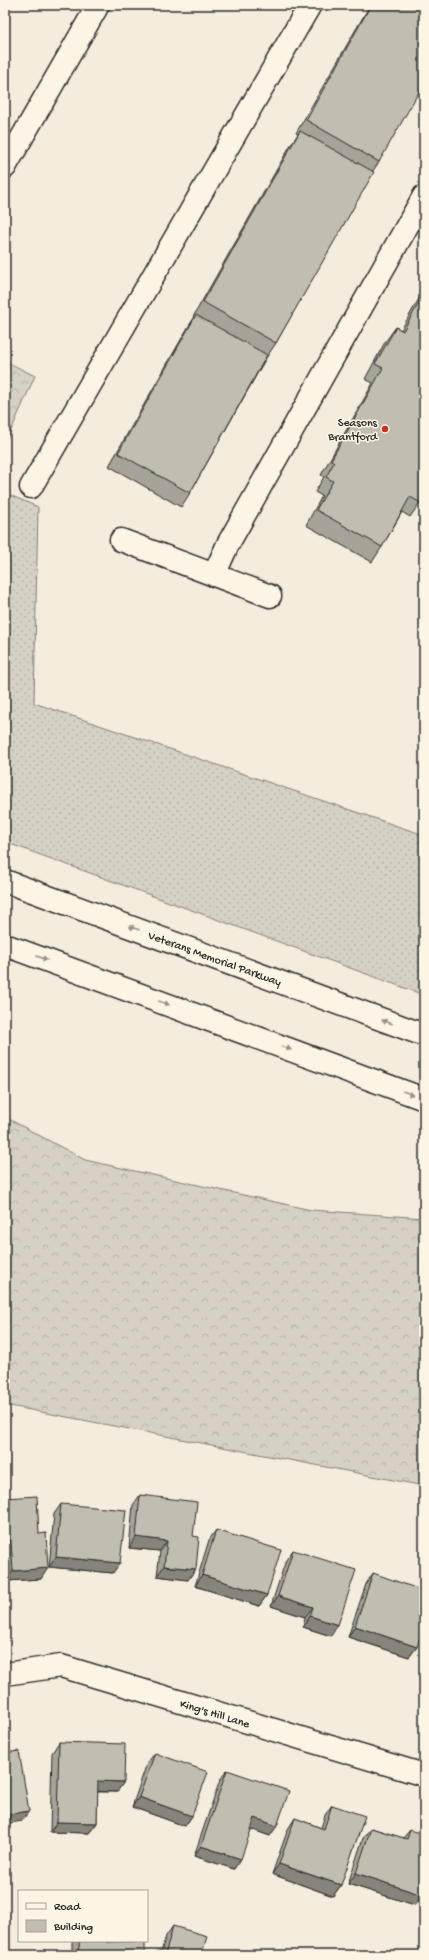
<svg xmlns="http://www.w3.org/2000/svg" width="429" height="1960" font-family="'Gochi Hand',sans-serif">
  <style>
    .grass { fill: url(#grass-dots); stroke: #807e78 }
    .forest { fill: url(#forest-crowns); stroke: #807e78 }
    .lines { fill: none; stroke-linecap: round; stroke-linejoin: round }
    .minor-casing { stroke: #2b2b2b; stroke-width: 25 }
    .major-casing { stroke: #2b2b2b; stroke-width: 25 }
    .minor { stroke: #fcf5e5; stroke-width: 22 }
    .major { stroke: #fcf5e5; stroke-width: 22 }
    .wall { fill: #a7a398; stroke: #2b2b2b }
    .shaded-wall { fill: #88847c; stroke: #2b2b2b }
    .building { fill: #c2bdb1; stroke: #2b2b2b }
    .oneway { fill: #949088 }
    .poi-dot { fill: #c8321e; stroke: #fcf5e5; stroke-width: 1.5 }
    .labels { text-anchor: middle; stroke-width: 3; stroke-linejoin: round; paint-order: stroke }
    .poi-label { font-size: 12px; fill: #2b2b2b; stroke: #fcf5e5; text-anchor: end }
    .street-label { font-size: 12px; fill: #2b2b2b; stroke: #fcf5e5 }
  </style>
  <defs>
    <pattern id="grass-dots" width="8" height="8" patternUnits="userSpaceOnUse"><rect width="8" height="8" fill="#d6d1c4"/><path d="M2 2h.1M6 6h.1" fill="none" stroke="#b8b4a9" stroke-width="1.8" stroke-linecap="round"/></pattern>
    <pattern id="forest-crowns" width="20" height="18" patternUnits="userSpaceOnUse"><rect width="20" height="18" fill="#d6d1c4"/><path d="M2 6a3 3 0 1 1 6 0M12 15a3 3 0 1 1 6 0" fill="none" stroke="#b8b4a9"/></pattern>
  </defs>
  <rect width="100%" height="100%" fill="#f4edde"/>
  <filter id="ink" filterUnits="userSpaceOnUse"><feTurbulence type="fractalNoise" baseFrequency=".025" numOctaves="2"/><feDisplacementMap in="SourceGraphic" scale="8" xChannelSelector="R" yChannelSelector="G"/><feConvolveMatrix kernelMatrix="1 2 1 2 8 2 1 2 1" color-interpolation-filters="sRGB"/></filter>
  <g filter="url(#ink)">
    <polygon class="grass" points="5,493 38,507 34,703 424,835 424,995 5,842"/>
    <g class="forest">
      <polygon points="5,361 35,376 5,444"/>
      <polygon points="5,1117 85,1160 311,1210 424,1218 424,1486 5,1405"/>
    </g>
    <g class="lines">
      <defs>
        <g id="minor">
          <polyline points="5,167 98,5"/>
          <polyline points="31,487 310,5"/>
          <polyline points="121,540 270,596"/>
          <polyline points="214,575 228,544 424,196"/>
          <polyline points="5,1674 61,1666 424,1775"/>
        </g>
        <g id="major">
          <polyline points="5,881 424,1035"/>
          <polyline points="5,945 424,1099"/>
        </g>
      </defs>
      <use href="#minor" class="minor-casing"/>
      <use href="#major" class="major-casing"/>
      <use href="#minor" class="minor"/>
      <use href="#major" class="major"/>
    </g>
    <g class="wall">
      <polygon points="370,5 423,5 379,162 372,172 276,343 266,358 190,493 181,507 109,466 187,329 194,318 193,317 290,146 298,134 296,133"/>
      <polygon points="424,290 424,497 410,517 402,512 382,547 372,562 306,525 322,496 315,492 324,477 321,475 373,383 365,379 385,342 396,327 401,330"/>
      <polygon points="140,1495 188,1580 157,1576 160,1551 129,1548 133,1505"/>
      <polygon points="5,1498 41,1579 6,1581"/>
      <polygon points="61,1504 113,1573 49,1567 54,1514"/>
      <polygon points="216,1530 267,1595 259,1606 195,1586 209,1540"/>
      <polygon points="293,1550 331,1636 303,1627 305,1617 271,1606 286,1560"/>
      <polygon points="373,1573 417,1647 409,1657 348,1637 366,1584"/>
      <polygon points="59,1742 117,1792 97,1792 97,1823 89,1833 50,1832 52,1753"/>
      <polygon points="155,1753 192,1816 185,1826 132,1807 147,1763"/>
      <polygon points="227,1770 270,1836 251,1829 234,1869 194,1856 220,1780"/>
      <polygon points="332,1805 341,1885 333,1896 272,1874 288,1829 295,1818 321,1828 325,1815"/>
      <polygon points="371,1828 403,1838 410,1830 415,1905 348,1884 363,1838"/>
      <polygon points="173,1926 202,1955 160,1955 166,1936"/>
      <polygon points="72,1941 107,1941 107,1942 145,1955 72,1955"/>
    </g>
    <g class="shaded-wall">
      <polygon points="136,1537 167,1541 160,1551 129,1548"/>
      <polygon points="5,1540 11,1540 5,1548"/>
      <polygon points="56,1557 120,1563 113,1573 49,1567"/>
      <polygon points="164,1566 196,1569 188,1580 157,1576"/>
      <polygon points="48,1568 41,1579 6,1581 13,1571"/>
      <polygon points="202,1575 267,1595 259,1606 195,1586"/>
      <polygon points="278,1596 313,1607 305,1617 271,1606"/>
      <polygon points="310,1616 338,1625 331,1636 303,1627"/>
      <polygon points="355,1626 417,1647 409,1657 348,1637"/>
      <polygon points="98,1781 124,1782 117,1792 90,1791"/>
      <polygon points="139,1797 192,1816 185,1826 132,1807"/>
      <polygon points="29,1811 22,1821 5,1824 5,1815"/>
      <polygon points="255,1818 277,1826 270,1836 248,1828"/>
      <polygon points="57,1822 97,1823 89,1833 50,1832"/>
      <polygon points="201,1846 241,1859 234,1869 194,1856"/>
      <polygon points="279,1864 341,1885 333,1896 272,1874"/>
      <polygon points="356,1873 422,1895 415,1905 348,1884"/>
    </g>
    <g class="building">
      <polygon points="371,5 424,5 424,83 379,162 306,120"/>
      <polygon points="300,131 374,172 276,343 203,302"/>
      <polygon points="424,294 424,497 421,503 410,497 382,547 316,510 333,481 326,477 334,462 331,460 383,368 375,364 396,327 403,331"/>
      <polygon points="196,315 267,355 190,493 118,453"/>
      <polygon points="140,1495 197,1502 193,1536 199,1537 196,1569 164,1566 167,1541 136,1537"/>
      <polygon points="37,1496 39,1534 46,1533 48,1568 13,1571 11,1540 5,1540 5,1498"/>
      <polygon points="61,1504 126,1510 120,1563 56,1557"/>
      <polygon points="216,1530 281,1550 267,1595 202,1575"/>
      <polygon points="293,1550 356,1570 338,1625 310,1616 313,1607 278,1596"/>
      <polygon points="373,1573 424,1591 424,1625 417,1647 355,1626"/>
      <polygon points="59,1742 125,1744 124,1782 98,1781 97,1823 57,1822"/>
      <polygon points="19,1751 29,1811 5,1815 5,1753"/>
      <polygon points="155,1753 208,1772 192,1816 139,1797"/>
      <polygon points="227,1770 289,1791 277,1826 255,1818 241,1859 201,1846"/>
      <polygon points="332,1805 365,1816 341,1885 279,1864 295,1818 324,1829"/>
      <polygon points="371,1828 407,1839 410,1830 424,1834 424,1888 422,1895 356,1873"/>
      <polygon points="173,1926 207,1936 202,1955 165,1955"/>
      <polygon points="79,1941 107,1941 107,1942 145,1941 145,1955 80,1955"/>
      <polygon points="45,1950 47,1955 32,1955"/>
      <polygon points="5,1951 6,1951 7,1955 5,1955"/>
    </g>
    <defs><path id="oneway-solid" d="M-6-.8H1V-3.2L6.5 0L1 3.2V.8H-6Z"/></defs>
    <g class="oneway">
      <use href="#oneway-solid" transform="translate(134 928) rotate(-160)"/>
      <use href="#oneway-solid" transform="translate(42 958) rotate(20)"/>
      <use href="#oneway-solid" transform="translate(164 1003) rotate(20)"/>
      <use href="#oneway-solid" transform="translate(387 1022) rotate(-160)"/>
      <use href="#oneway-solid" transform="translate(286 1048) rotate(20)"/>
      <use href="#oneway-solid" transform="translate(408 1093) rotate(20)"/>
    </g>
  </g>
  <circle class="poi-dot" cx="385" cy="429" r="4"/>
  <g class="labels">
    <g class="poi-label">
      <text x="377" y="426">Seasons<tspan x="377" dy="14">Brantford</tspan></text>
    </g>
    <g class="street-label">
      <text transform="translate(215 958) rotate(20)" y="4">Veterans Memorial Parkway</text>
      <text transform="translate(215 1713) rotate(17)" y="4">King's Hill Lane</text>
    </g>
  </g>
  <rect width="429" height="1960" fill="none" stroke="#fcf5e5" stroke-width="20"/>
  <rect x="10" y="10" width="409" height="1940" fill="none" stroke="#2b2b2b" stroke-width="1.5" filter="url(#ink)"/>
  <rect x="18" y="1890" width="130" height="52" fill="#fcf5e5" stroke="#a8a49b"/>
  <rect x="26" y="1903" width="20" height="6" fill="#fcf5e5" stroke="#a8a49b"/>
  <text x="54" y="1910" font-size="12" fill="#2b2b2b">Road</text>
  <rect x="26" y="1920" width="20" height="12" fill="#c2bdb1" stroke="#a8a49b"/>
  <text x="54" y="1930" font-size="12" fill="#2b2b2b">Building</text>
</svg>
